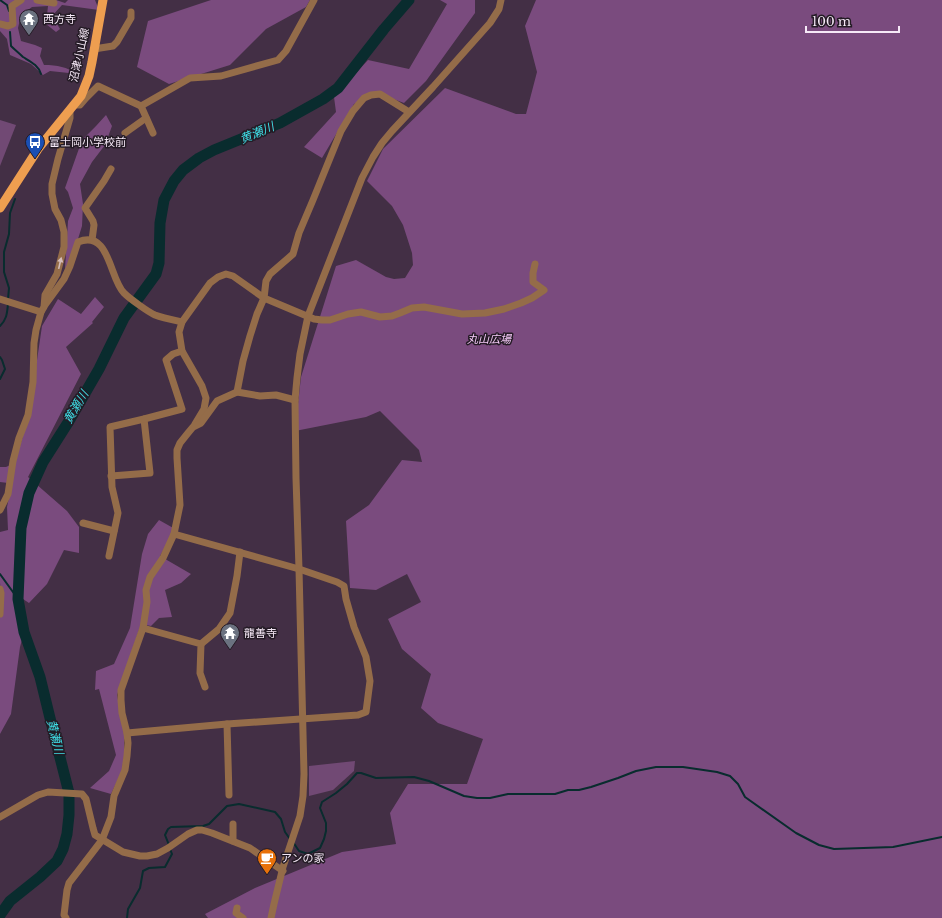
<svg xmlns="http://www.w3.org/2000/svg" width="942" height="918" font-family="'Libre Baskerville','Noto Sans JP',serif">
  <style>
    .green { fill: #714974 }
    .forest { fill: #7a4b7e }
    .lines { fill: none; stroke-linecap: round; stroke-linejoin: round }
    .stream { stroke: #092c2e; stroke-width: 2 }
    .river { stroke: #092c2e; stroke-width: 11 }
    .minor { stroke: #946c49; stroke-width: 7 }
    .major { stroke: #ee9e50; stroke-width: 9 }
    .oneway { fill: #d4bdba }
    .labels { text-anchor: middle; stroke-width: 3; stroke-linejoin: round; paint-order: stroke }
    .poi-label { font-size: 11px; fill: #f6e9f7; stroke: #241b25; text-anchor: start }
    .street-label { font-size: 11px; fill: #f6e9f7; stroke: #241b25 }
    .park-label { font-size: 11px; font-style: italic; fill: #f6ccf9; stroke: #241b25 }
    .water-label { font-size: 12px; font-style: italic; fill: #3edee6; stroke: #241b25 }
  </style>
  <rect width="100%" height="100%" fill="#432f45"/>
  <g class="green">
    <polygon points="0,120 16,125 0,166"/>
    <polygon points="355,761 354,771 333,790 309,796 309,766"/>
  </g>
  <g class="forest">
    <path d="M0,0h56l9,3 3,-3h27l4,10 -37,-5 -10,11 8,13 -4,3 -10,-8 2,-18 -16,1 -11,8 -3,13 3,13 14,4 7,3 -2,8 4,9c14,0 22,2 34,9l-28,-3 -7,4 -12,-11 -21,-9 -3,-16 -7,-8z"/>
    <polygon points="211,0 310,0 306,7 266,29 230,65 169,84 137,67 148,21"/>
    <polygon points="440,0 475,0 475,13 426,81 404,103 380,94 354,104 322,158 304,147 336,112 334,97 368,60 409,69 447,4"/>
    <polygon points="536,0 942,0 942,918 208,918 205,914 255,888 342,852 396,844 390,813 408,784 467,784 483,739 438,723 421,708 431,674 402,649 388,619 421,602 407,574 376,590 350,588 346,521 369,505 402,460 422,462 419,450 380,411 366,417 295,431 301,377 336,266 356,260 386,277 394,279 405,278 413,265 412,253 403,225 392,206 367,181 383,149 445,88 516,114 526,114 537,72 525,26"/>
    <polygon points="106,115 112,126 105,145 92,162 80,184 83,204 82,226 74,252 65,269 68,221 73,208 68,192 65,188 82,140 96,126"/>
    <polygon points="95,297 104,307 92,322 93,323 66,347 81,374 28,477 67,511 79,527 79,553 64,550 47,584 29,603 20,597 24,632 20,647 11,714 0,734 0,616 2,602 0,583 0,532 8,530 7,507 11,488 8,483 0,482 0,467 6,467 15,463 29,415 42,326 58,299 81,314"/>
    <polygon points="159,520 175,529 160,556 191,574 181,583 165,590 172,617 159,618 151,626 141,624 117,695 124,732 124,757 122,771 111,794 90,788 109,771 116,755 99,689 95,690 96,671 114,664 130,628 142,554 148,534"/>
  </g>
  <g class="lines">
    <g class="stream">
      <polyline points="0,0 7,5 9,11"/>
      <path d="M10,32l1,14c4,4 8,7 12,11 8,5 15,8 18,17"/>
      <polyline points="8,299 9,288 4,272 4,252 9,234 10,213 15,199"/>
      <path d="M0,326c7,-7 7,-13 8,-22"/>
      <polyline points="0,357 2,360 5,369 0,379"/>
      <polyline points="0,574 18,599"/>
      <polyline points="293,842 299,851 308,854 320,848 324,839 326,831 326,823 320,808 322,802 336,793 347,784 357,773 361,773 376,778 414,777 429,781 464,796 477,798 490,798 508,794 555,794 568,790 579,790 591,787 618,778 636,771 656,767 683,767 717,772 730,776 738,784 745,797 796,833 819,845 834,849 893,847 942,837"/>
      <polyline points="169,845 165,835 168,829 171,827 203,826 209,824 227,806 239,804 275,812 281,819 285,832 290,839"/>
      <polyline points="127,918 128,909 140,888 143,871 149,868 165,867 172,854 170,849"/>
    </g>
    <polyline class="river" points="0,915 10,901 40,877 57,861 63,849 67,834 69,815 69,793 50,718 40,677 24,632 18,599 21,528 29,493 43,462 69,421 99,369 124,318 156,274 159,263 160,223 164,200 174,181 183,170 199,158 214,150 280,123 323,99 338,88 384,29 409,0"/>
    <g class="minor">
      <polyline points="37,0 54,3"/>
      <polyline points="0,24 8,26 13,24 12,6 21,0"/>
      <polyline points="94,49 113,46 117,42 131,18 131,12"/>
      <polyline points="74,105 80,105 86,98 98,86 141,106 153,133"/>
      <polyline points="141,106 190,78 221,76 278,60 286,51 314,0"/>
      <polyline points="125,133 146,118"/>
      <polyline points="92,240 94,225 93,221 85,208 104,181 111,169"/>
      <polyline points="0,299 41,312"/>
      <path d="M45,305l19,-26 6,-13 8,-24c32,-13 31,36 46,51 5,5 24,19 31,22 8,3 18,5 27,7"/>
      <polyline points="237,392 260,396 276,395 295,400"/>
      <polyline points="195,424 204,409 206,398 202,386 182,351 179,332 182,322 210,283 218,277 226,274 233,276 264,298 314,319 322,320 330,320 348,314 361,312 380,317 392,316 400,313 412,308 424,307 462,314 485,313 504,309 521,303 532,298 544,290 533,282 533,273 535,264"/>
      <polyline points="111,476 150,473 144,419"/>
      <polyline points="0,510 8,494 13,461 19,438 28,415 33,382 34,343 36,330 41,312 44,307 45,295 57,274 64,247 64,232 61,220 55,209 52,194 52,184 58,159 70,118 70,110"/>
      <polyline points="83,523 114,531"/>
      <polyline points="109,556 118,513 112,487 110,427 144,419 182,409 166,360 173,354 182,351"/>
      <polyline points="0,589 1,593 0,614"/>
      <polyline points="143,628 201,644 200,673 205,687"/>
      <polyline points="201,644 219,629 230,613 237,576 240,552"/>
      <polyline points="227,724 229,795"/>
      <polyline points="127,733 227,724 358,715 366,712 370,681 366,657 354,627 346,599 344,586 337,582 299,569 174,534"/>
      <polyline points="0,817 38,795 48,792 82,794 86,799 93,828 95,835 123,852 140,856 147,856 157,854 168,848 188,834 197,830 202,830 212,833 250,848 283,871"/>
      <polyline points="233,841 233,824"/>
      <polyline points="237,908 236,913 243,918"/>
      <polyline points="66,918 64,915 67,890 69,883 102,840 111,817 114,796 125,770 127,756 128,743 127,733 122,713 121,700 121,690 143,628 147,602 146,590 150,577 163,558 174,534 180,505 177,458 177,450 180,443 188,433 193,427 201,423 217,401 237,392 243,361 250,336 257,314 264,298 266,281 270,274 293,254 299,233 313,200 341,131 353,111 364,98 371,95 380,94 409,112"/>
      <polyline points="271,918 274,904 283,867 300,816 303,796 304,774 299,569 296,478 295,400 297,378 300,354 308,316 362,178 373,157 382,143 392,131 433,87 490,23 499,9 501,0"/>
    </g>
    <polyline class="major" points="0,208 38,149 81,96 89,76 92,62 103,0"/>
  </g>
  <defs><path id="oneway-solid" d="M-6-.8H1V-3.2L6.5 0L1 3.2V.8H-6Z"/></defs>
  <use class="oneway" href="#oneway-solid" transform="translate(60 263) rotate(-77)"/>
  <defs>
    <symbol id="temple-pin" viewBox="-11 -11 22 30"><path d="M0 17L-7.5 6A9.5 9.5 0 1 1 7.5 6Z" fill="#6b7280" stroke="#241b25"/><path d="M0-6L5-2H3V0L6.5 2.5H4V6H1.5V3h-3V6H-4V2.5H-6.5L-3 0V-2H-5Z" fill="#fff"/></symbol>
    <symbol id="bus-pin" viewBox="-11 -11 22 30"><path d="M0 17L-7.5 6A9.5 9.5 0 1 1 7.5 6Z" fill="#1a4fb4" stroke="#241b25"/><path d="M-5-6H5V4H4V6H2V4H-2V6H-4V4H-5ZM-3.5-4V0h7V-4ZM-3.5 1.2v1.5H-2V1.2ZM2 1.2v1.5H3.5V1.2Z" fill="#fff"/></symbol>
    <symbol id="cafe-pin" viewBox="-11 -11 22 30"><path d="M0 17L-7.5 6A9.5 9.5 0 1 1 7.5 6Z" fill="#e8710a" stroke="#241b25"/><path d="M-5.5-4.5H6V0H3Q3 3.5 0 3.5H-2.5Q-5.5 3.5-5.5 0ZM3-3.2v2h1.7v-2ZM-6 4.5H4V6H-6Z" fill="#fff"/></symbol>
  </defs>
  <g fill-rule="evenodd">
    <use href="#temple-pin" x="18" y="8" width="22" height="30"/>
    <use href="#bus-pin" x="24" y="131" width="22" height="30"/>
    <use href="#temple-pin" x="219" y="622" width="22" height="30"/>
    <use href="#cafe-pin" x="256" y="847" width="22" height="30"/>
  </g>
  <g class="labels">
    <g class="poi-label">
      <text x="43" y="23">西方寺</text>
      <text x="49" y="146">富士岡小学校前</text>
      <text x="244" y="637">龍善寺</text>
      <text x="281" y="862">アンの家</text>
    </g>
    <g class="street-label">
      <text transform="translate(79 55) rotate(-77)" y="4">沼津小山線</text>
    </g>
    <g class="park-label">
      <text x="489" y="343">丸山広場</text>
    </g>
    <g class="water-label">
      <text transform="translate(257 133) rotate(-23)" y="4">黄瀬川</text>
      <text transform="translate(76 407) rotate(-59)" y="4">黄瀬川</text>
      <text transform="translate(55 737) rotate(76)" y="4">黄瀬川</text>
    </g>
  </g>
  <path d="M806 26v6h93v-6" fill="none" stroke="#f6e9f7" stroke-width="2"/>
  <text x="812" y="26" font-size="12" fill="#f6e9f7" stroke="#241b25" stroke-width="3" paint-order="stroke">100 m</text>
</svg>
